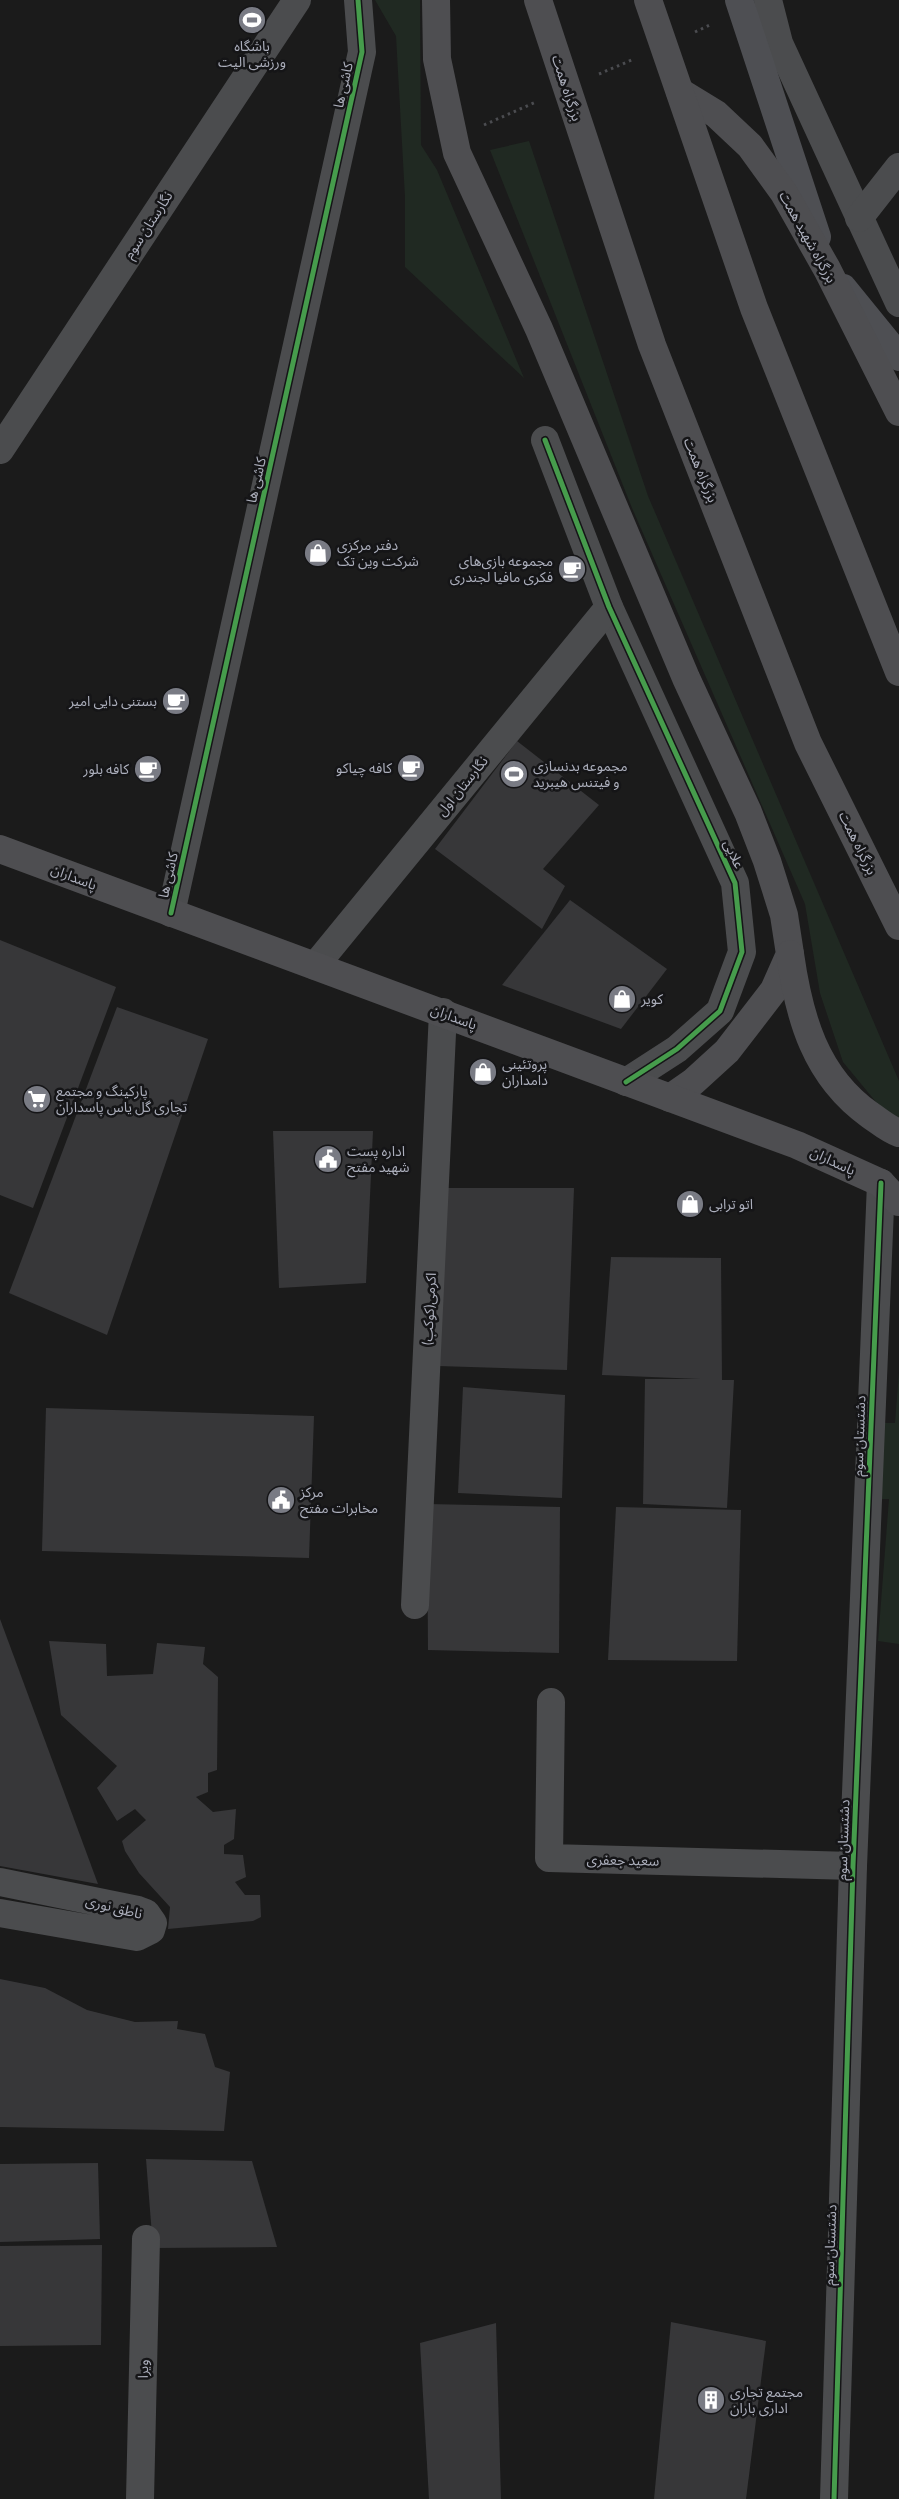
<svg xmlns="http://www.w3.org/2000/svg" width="899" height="2499" font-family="'Titillium Web','Noto Sans Arabic',sans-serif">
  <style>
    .green { fill: #202922 }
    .building { fill: #373739 }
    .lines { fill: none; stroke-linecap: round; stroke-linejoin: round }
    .path { stroke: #4b4c50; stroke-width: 3; stroke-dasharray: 2.5 4; stroke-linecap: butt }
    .minor { stroke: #4b4c4e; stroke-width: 28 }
    .secondary { stroke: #4e4f53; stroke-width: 28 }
    .primary { stroke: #4e4e51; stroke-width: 28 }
    .trunk { stroke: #4e4e51; stroke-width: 28 }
    .cycleway-casing { stroke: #151517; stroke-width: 8 }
    .cycleway { stroke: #469c4c; stroke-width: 5 }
    .labels { text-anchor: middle; stroke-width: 5; stroke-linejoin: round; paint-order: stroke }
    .poi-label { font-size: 14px; fill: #acafbc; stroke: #151517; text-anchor: start }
    .street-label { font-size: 14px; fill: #acafbc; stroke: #151517 }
  </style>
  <rect width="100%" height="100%" fill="#1b1b1b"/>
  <g class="green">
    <polygon points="375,0 420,0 421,145 437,170 524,378 405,267 405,197 396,36"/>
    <polygon points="529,141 648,496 899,1081 899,1124 876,1102 843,1062 820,993 805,904 632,508 490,150"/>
    <polygon points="899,1372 899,1644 878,1641 889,1499 881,1499 882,1423 895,1423"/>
  </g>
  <g class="building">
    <polygon points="517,741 599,805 543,869 565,886 542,929 435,849"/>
    <polygon points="570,900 667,969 621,1029 502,985"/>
    <polygon points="0,940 116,987 33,1208 0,1195"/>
    <polygon points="117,1007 208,1039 107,1335 9,1293"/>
    <polygon points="273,1131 373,1131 366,1283 279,1288"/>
    <polygon points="439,1188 574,1188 567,1370 438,1366"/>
    <polygon points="611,1257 721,1258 722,1380 734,1380 727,1508 643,1504 645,1379 700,1379 602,1375"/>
    <polygon points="463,1387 565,1395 562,1498 458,1493"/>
    <polygon points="46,1408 314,1416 309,1558 42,1551"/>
    <polygon points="427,1504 560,1507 559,1653 428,1650"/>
    <polygon points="616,1507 741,1510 737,1661 608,1660"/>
    <polygon points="0,1619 98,1884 0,1866"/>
    <polygon points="49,1641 106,1644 107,1676 153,1674 157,1643 205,1647 203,1664 218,1677 217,1770 208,1773 208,1792 196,1797 213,1812 236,1809 234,1839 224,1845 224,1854 243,1855 246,1877 235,1882 245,1895 260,1895 261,1917 253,1921 168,1929 170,1907 139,1873 125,1851 122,1841 146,1820 135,1809 117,1821 97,1788 117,1766 61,1715"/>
    <polygon points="0,1979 45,1988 87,2010 135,2022 178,2021 177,2029 205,2034 215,2067 230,2072 224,2131 0,2127"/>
    <polygon points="146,2159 252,2161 277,2247 153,2248"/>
    <polygon points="98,2163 100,2239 0,2242 0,2164"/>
    <polygon points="102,2245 101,2345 0,2346 0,2246"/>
    <polygon points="671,2322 766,2341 746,2499 654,2499"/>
    <polygon points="496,2323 501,2499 429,2499 420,2343"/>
  </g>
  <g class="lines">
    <g class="path">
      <polyline points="695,32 712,24"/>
      <polyline points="599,74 634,59"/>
      <polyline points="484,125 536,102"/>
    </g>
    <g class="minor">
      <polyline points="768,0 779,43 899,303"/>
      <polyline points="859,218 899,167"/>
      <polyline points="545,440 609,607 735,883 742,952 720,1011 677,1049 626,1082"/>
      <polyline points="0,450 297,0"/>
      <polyline points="171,913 362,52 358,0"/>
      <polyline points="315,966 609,607"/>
      <polyline points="415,1605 443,1012"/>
      <polyline points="551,1702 549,1858 853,1866"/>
      <polyline points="0,1882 138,1910 146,1913 153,1923 151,1930 137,1937 0,1913"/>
      <polyline points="140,2499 146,2239"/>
      <polyline points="834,2499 853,1866 881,1183"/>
    </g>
    <g class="secondary">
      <polyline points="739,0 817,237"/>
      <polyline points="843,288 899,357"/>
    </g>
    <g class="primary">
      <polyline points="436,0 437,59 457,153 539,329 686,678 748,812 767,861 784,915 790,954 774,990 727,1051 693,1082 670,1098"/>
      <polyline points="680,92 716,114 750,146 784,193 827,269 899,412"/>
      <polyline points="0,849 797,1145 881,1183 899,1202"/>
      <path d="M790,954c9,63 25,122 80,161 9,6 18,14 29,18"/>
    </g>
    <g class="trunk">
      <polyline points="538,0 652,345 808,743 899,926"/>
      <polyline points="648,0 754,308 899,672"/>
    </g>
    <defs>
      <g id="cycleway">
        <polyline points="545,440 609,607 735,883 742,952 720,1011 677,1049 626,1082"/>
        <polyline points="171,913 362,52 358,0"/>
        <polyline points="834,2499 853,1866 881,1183"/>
      </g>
    </defs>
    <use href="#cycleway" class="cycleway-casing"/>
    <use href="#cycleway" class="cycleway"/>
  </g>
  <defs>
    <symbol id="stadium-disc" viewBox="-11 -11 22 22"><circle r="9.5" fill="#797b84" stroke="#151517"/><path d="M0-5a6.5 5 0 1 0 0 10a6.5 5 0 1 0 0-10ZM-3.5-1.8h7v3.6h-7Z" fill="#fff"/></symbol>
    <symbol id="shop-disc" viewBox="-11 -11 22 22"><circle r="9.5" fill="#797b84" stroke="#151517"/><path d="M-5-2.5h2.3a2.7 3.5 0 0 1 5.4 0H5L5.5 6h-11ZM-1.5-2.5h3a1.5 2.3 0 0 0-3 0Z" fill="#fff"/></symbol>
    <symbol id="cafe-disc" viewBox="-11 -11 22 22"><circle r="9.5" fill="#797b84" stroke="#151517"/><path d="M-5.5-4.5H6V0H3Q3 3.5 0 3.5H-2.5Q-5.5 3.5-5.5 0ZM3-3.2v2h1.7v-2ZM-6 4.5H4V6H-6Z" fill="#fff"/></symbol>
    <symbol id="supermarket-disc" viewBox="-11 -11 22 22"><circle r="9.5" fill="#797b84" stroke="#151517"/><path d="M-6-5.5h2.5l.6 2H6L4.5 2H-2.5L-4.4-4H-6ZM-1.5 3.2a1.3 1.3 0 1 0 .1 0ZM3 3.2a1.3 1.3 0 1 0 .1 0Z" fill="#fff"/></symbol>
    <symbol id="civic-disc" viewBox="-11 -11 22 22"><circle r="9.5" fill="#797b84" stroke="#151517"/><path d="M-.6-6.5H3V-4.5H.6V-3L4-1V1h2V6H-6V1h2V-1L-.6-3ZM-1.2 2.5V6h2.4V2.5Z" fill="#fff"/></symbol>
    <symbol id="building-disc" viewBox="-11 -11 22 22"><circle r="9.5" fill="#797b84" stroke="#151517"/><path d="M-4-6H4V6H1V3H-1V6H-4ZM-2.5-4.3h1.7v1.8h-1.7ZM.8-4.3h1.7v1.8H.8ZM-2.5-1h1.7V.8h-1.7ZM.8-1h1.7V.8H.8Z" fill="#fff"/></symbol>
  </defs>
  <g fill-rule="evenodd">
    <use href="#stadium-disc" x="236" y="4" width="32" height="32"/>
    <use href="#shop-disc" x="302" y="537" width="32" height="32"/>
    <use href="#cafe-disc" x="556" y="553" width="32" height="32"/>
    <use href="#cafe-disc" x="160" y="685" width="32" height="32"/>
    <use href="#cafe-disc" x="395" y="752" width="32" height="32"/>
    <use href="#cafe-disc" x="132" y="753" width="32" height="32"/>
    <use href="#stadium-disc" x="498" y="758" width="32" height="32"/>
    <use href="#shop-disc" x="606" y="983" width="32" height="32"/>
    <use href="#shop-disc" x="467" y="1056" width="32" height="32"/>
    <use href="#supermarket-disc" x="21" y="1083" width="32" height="32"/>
    <use href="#civic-disc" x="312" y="1143" width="32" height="32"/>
    <use href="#shop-disc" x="674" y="1188" width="32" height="32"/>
    <use href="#civic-disc" x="265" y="1484" width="32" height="32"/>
    <use href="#building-disc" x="695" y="2384" width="32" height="32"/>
  </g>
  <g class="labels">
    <g class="poi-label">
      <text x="252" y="51" text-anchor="middle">باشگاه<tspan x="252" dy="16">ورزشی الیت</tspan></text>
      <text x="337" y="550">دفتر مرکزی<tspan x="337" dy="16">شرکت وین تک</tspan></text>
      <text x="553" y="566" text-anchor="end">مجموعه بازی‌های<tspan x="553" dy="16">فکری مافیا لجندری</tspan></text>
      <text x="157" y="706" text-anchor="end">بستنی دایی امیر</text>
      <text x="533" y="771">مجموعه بدنسازی<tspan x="533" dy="16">و فیتنس هیبرید</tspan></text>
      <text x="392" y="773" text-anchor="end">کافه چیاکو</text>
      <text x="129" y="774" text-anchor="end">کافه بلور</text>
      <text x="641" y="1004">کویر</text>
      <text x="502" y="1069">پروتئینی<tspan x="502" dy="16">دامداران</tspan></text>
      <text x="56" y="1096">پارکینگ و مجتمع<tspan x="56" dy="16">تجاری گل یاس پاسداران</tspan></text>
      <text x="347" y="1156">اداره پست<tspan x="347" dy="16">شهید مفتح</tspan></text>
      <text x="709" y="1209">اتو ترابی</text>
      <text x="300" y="1497">مرکز<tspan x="300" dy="16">مخابرات مفتح</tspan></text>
      <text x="730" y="2397">مجتمع تجاری<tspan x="730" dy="16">اداری باران</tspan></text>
    </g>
    <g class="street-label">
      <text transform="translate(343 85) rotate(-77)" y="5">کاشی ها</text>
      <text transform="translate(567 88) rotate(72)" y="5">بزرگراه همت</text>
      <text transform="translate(148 225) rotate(-57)" y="5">نگارستان سوم</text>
      <text transform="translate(808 237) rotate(61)" y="5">بزرگراه شهید همت</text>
      <text transform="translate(701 470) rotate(68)" y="5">بزرگراه همت</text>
      <text transform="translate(256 480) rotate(-77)" y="5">کاشی ها</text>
      <text transform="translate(462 786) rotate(-51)" y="5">نگارستان اول</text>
      <text transform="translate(858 843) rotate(64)" y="5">بزرگراه همت</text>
      <text transform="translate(734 854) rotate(65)" y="5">علایی</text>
      <text transform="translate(168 875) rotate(-77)" y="5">کاشی ها</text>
      <text transform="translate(74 877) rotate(21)" y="5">پاسداران</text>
      <text transform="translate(454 1017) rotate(20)" y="5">پاسداران</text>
      <text transform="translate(833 1161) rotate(25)" y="5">پاسداران</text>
      <text transform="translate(429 1309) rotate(-87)" y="5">اکرمی(کوکب)</text>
      <text transform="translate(859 1436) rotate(-88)" y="5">دشتستان سوم</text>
      <text transform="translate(843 1840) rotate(-88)" y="5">دشتستان سوم</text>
      <text transform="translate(623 1860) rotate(1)" y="5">سعید جعفری</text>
      <text transform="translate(114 1907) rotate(14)" y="5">ناطق نوری</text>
      <text transform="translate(830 2245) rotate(-88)" y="5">دشتستان سوم</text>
      <text transform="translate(143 2369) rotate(-89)" y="5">ویرا</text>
    </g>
  </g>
</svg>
